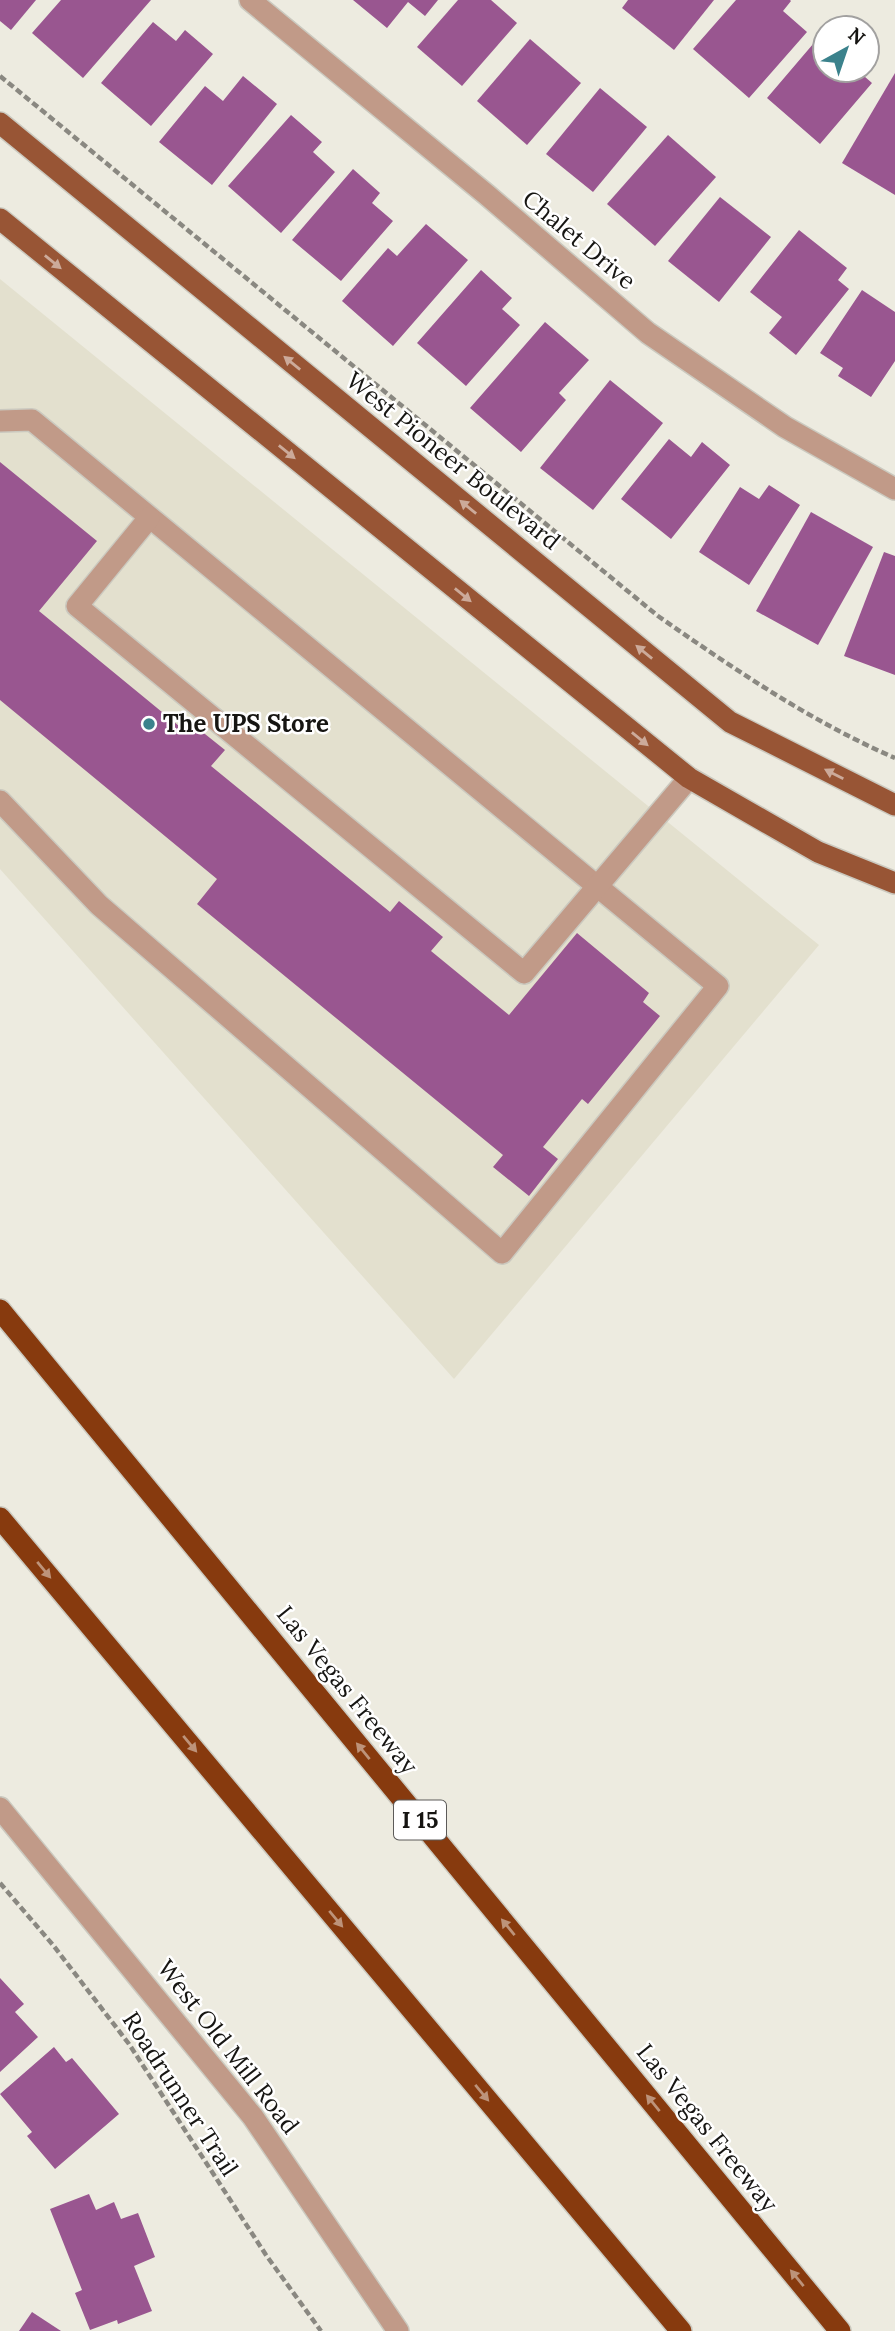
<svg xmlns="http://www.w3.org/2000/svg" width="895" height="2331" font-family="Lora,serif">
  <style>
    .built { fill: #e3e0ce }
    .building { fill: #995690 }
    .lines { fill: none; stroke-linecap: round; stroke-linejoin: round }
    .minor-casing { stroke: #cbc9bf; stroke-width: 24 }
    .major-casing { stroke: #cbc9bf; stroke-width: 24 }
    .highway-casing { stroke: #cbc9bf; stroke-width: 24 }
    .path { stroke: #8a8881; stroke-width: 4.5; stroke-dasharray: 7 3.5; stroke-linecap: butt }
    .minor { stroke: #c19a88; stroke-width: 21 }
    .major { stroke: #985535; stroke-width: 21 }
    .highway { stroke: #873a0e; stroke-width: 21 }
    .oneway { fill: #ccaa9a }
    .oneway2 { fill: #bd937a }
    .poi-dot { fill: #3b828c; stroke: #fff; stroke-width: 2.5 }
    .labels { text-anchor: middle; stroke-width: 5; stroke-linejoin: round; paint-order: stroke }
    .shield { fill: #fff; stroke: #5c5b59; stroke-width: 2 }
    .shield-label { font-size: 23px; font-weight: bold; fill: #161512 }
    .street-label { font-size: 24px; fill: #161512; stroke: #fff }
    .poi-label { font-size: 24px; font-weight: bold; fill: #161512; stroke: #fff; text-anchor: start }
  </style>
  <rect width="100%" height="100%" fill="#edebe0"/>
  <polygon class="built" points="0,279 819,945 454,1379 0,869"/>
  <g class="building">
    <polygon points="0,0 36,0 11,30 0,21"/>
    <polygon points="61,0 151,0 83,78 32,33"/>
    <polygon points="353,0 438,0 425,16 408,2 387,28"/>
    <polygon points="458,0 491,0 517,23 462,86 417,47"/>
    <polygon points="628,0 714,0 674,50 622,8"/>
    <polygon points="736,0 790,0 791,1 783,11 807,32 749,98 693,49"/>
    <polygon points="153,22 176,41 185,30 213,54 151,126 101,83"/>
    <polygon points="825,30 825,70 857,70 872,83 820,144 767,98"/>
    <polygon points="530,39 581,83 527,145 477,101"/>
    <polygon points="895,73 895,195 842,163"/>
    <polygon points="243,76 277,104 212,185 159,142 205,86 223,101"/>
    <polygon points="600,88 647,127 593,192 546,154"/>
    <polygon points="291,115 322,142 313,152 335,172 281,233 228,186"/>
    <polygon points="668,135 716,177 655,246 607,204"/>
    <polygon points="353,169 380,193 372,203 393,221 341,281 292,240"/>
    <polygon points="720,197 771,237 719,302 668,261"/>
    <polygon points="426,224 468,260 393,346 342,301 388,248 397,256"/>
    <polygon points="799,230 847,268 838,280 849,289 796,355 769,333 782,317 750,292"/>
    <polygon points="481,270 512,298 502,309 520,325 466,386 417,343"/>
    <polygon points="862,290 895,312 895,361 871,397 838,376 843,368 820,353"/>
    <polygon points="545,322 589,360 559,393 566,400 521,452 470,408"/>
    <polygon points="610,380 663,423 593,510 540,468"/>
    <polygon points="669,439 691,457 702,442 730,465 671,539 621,499"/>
    <polygon points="0,462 97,541 39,611 179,726 185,718 225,750 211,766 390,912 399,901 443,937 431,951 509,1015 577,933 649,993 643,1002 660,1016 588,1104 582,1099 543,1147 558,1159 529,1196 493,1167 503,1155 197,904 217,879 0,700"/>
    <polygon points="769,485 800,505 749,585 699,552 740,487 759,499"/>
    <polygon points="811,512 873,547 818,645 756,611"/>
    <polygon points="884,552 895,556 895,675 844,656"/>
    <polygon points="0,1978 24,2004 15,2012 38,2037 0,2072"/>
    <polygon points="54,2047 66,2062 72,2058 119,2114 55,2169 27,2136 32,2132 0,2094"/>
    <polygon points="89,2194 96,2210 114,2202 121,2219 138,2213 155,2257 134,2266 152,2311 118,2324 117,2320 90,2330 75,2293 82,2290 50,2209"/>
    <polygon points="32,2312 61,2331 19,2331"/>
  </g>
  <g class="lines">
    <defs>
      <g id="minor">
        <polyline points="250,0 487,195 648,333 785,427 895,489"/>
        <polyline points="0,421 32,420 718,986 502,1253 99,905 0,801"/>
        <polyline points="149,518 77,606 524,973 689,778"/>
        <polyline points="0,1808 253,2117 398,2331"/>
      </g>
      <g id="major">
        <polyline points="0,123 730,722 895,805"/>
        <polyline points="0,219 689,778 818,852 895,883"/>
      </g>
      <g id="highway">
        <polyline points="0,1310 840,2331"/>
        <polyline points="0,1518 681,2331"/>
      </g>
    </defs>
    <use href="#minor" class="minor-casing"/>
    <use href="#major" class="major-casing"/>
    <use href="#highway" class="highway-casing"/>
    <g class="path">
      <path d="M0,76l658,540c76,53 152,105 237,142"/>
      <polyline points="0,1883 53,1945 129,2044 266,2255 321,2331"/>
    </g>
    <use href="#minor" class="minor"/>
    <use href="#major" class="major"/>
    <use href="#highway" class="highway"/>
  </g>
  <defs><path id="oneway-solid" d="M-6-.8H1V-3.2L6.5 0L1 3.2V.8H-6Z" transform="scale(1.75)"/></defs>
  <g class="oneway">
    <use href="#oneway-solid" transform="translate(53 262) rotate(39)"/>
    <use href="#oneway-solid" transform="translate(292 363) rotate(-141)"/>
    <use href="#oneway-solid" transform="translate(287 452) rotate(39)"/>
    <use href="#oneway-solid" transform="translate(468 507) rotate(-141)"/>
    <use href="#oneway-solid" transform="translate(463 595) rotate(39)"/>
    <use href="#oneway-solid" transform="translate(644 652) rotate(-141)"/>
    <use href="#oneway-solid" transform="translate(640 739) rotate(39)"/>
    <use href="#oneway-solid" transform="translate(834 774) rotate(-153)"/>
  </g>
  <g class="oneway2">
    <use href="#oneway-solid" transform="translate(44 1570) rotate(50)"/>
    <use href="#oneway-solid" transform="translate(190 1744) rotate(50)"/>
    <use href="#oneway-solid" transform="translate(363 1751) rotate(-129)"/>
    <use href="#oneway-solid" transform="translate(336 1919) rotate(50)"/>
    <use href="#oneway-solid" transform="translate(508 1927) rotate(-129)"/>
    <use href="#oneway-solid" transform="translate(482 2093) rotate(50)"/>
    <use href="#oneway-solid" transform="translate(653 2103) rotate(-129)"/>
    <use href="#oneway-solid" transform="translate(797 2278) rotate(-129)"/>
  </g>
  <circle class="poi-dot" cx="149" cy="724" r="7"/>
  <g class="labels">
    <rect class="shield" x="394" y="1800.5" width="52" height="39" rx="5"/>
    <g class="shield-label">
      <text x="420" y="1828">I 15</text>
    </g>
    <g class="street-label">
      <text transform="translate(579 240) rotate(40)" y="8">Chalet Drive</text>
      <text transform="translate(453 461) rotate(39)" y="8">West Pioneer Boulevard</text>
      <text transform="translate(347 1690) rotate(51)" y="8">Las Vegas Freeway</text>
      <text transform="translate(228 2047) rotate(52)" y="8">West Old Mill Road</text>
      <text transform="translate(180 2094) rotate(57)" y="8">Roadrunner Trail</text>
      <text transform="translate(707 2128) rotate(51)" y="8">Las Vegas Freeway</text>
    </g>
    <g class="poi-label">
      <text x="163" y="732">The UPS Store</text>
    </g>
  </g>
  <g transform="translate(846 49) rotate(40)"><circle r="33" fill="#ffffff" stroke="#a2a1a0" stroke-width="2"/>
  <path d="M0-5L12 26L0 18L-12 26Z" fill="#3b828c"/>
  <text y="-10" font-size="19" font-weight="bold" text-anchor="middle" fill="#161512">N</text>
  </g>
</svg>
